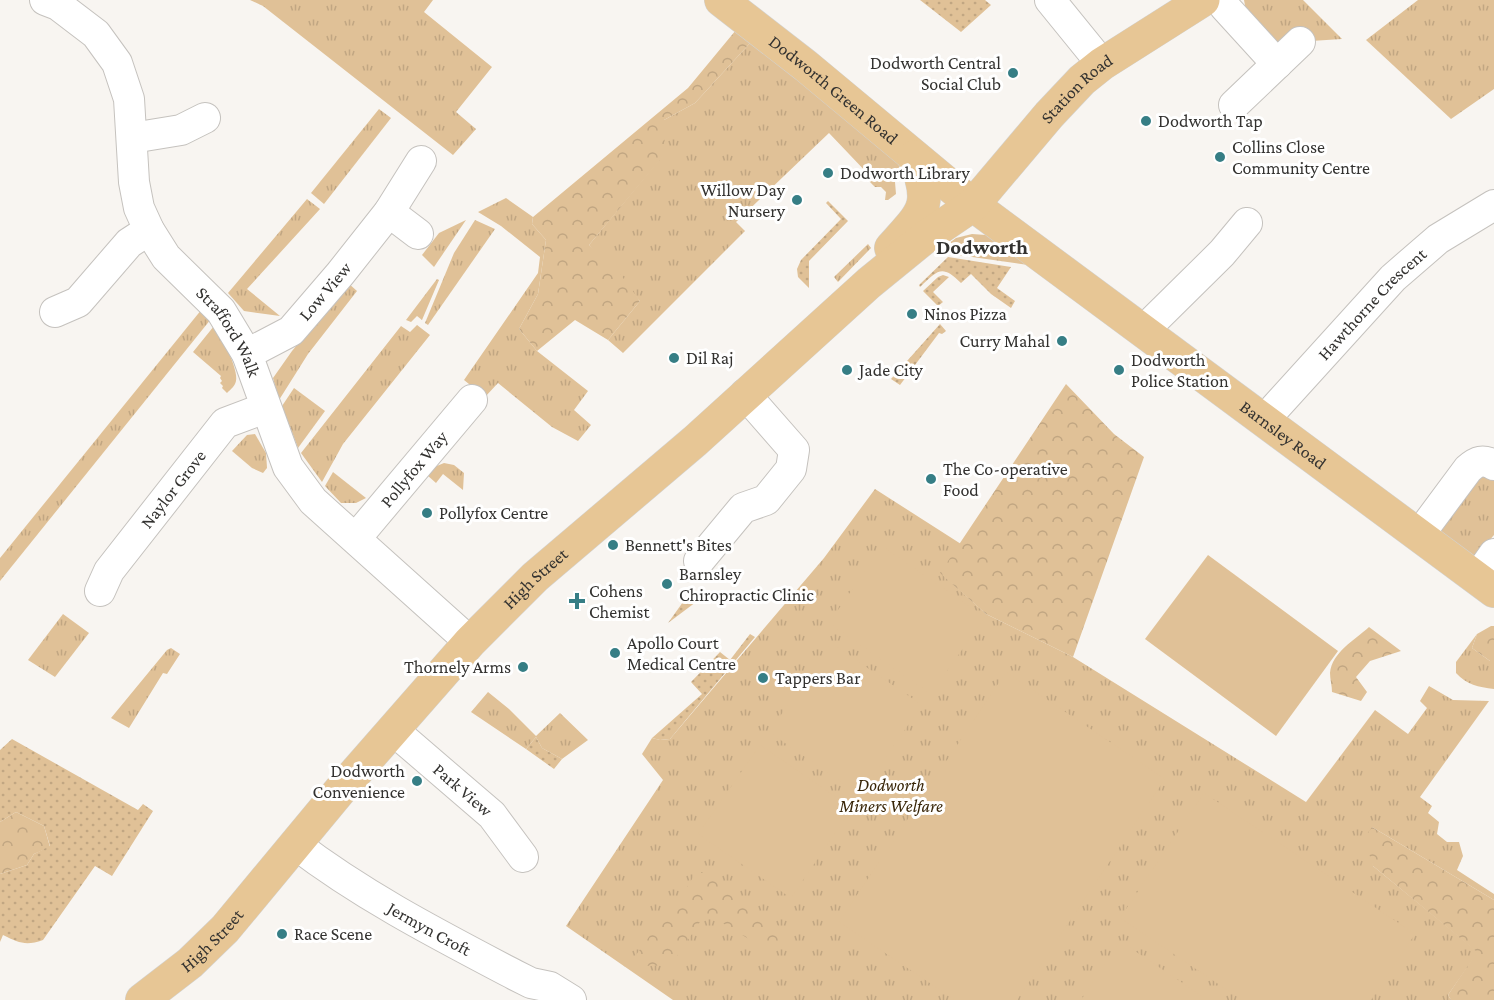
<svg xmlns="http://www.w3.org/2000/svg" width="1494" height="1000" font-family="'Crimson Pro',serif">
  <style>
    .grass { fill: url(#grass-tufts) }
    .forest { fill: url(#forest-crowns) }
    .garden { fill: url(#garden-dots) }
    .pitch { fill: #e0c197 }
    .lines { fill: none; stroke-linecap: round; stroke-linejoin: round }
    .minor-casing { stroke: #c5c2be; stroke-width: 32 }
    .major-casing { stroke: #d2d2d1; stroke-width: 34 }
    .minor { stroke: #fff; stroke-width: 30 }
    .major { stroke: #e7c695; stroke-width: 33 }
    .poi-dot { fill: #367e85; stroke: #fff; stroke-width: 2 }
    .labels { text-anchor: middle; stroke-width: 6; stroke-linejoin: round; paint-order: stroke }
    .poi-label { font-size: 18px; fill: #333230; stroke: #fff; text-anchor: start }
    .street-label { font-size: 18px; fill: #333230; stroke: #fff }
    .park-label { font-size: 18px; font-style: italic; fill: #382507; stroke: #fff }
    .quarter-label { font-size: 21px; font-weight: bold; fill: #333230; stroke: #fff }
  </style>
  <defs>
    <pattern id="grass-tufts" width="24" height="20" patternUnits="userSpaceOnUse" patternTransform="scale(1.5)"><rect width="24" height="20" fill="#e0c197"/><path d="M3 7l-1-3M5 7V3M7 7l1-3M15 17l-1-3M17 17v-4M19 17l1-3" fill="none" stroke="#c1a682"/></pattern>
    <pattern id="forest-crowns" width="20" height="18" patternUnits="userSpaceOnUse" patternTransform="scale(1.5)"><rect width="20" height="18" fill="#e0c197"/><path d="M2 6a3 3 0 1 1 6 0M12 15a3 3 0 1 1 6 0" fill="none" stroke="#c1a682"/></pattern>
    <pattern id="garden-dots" width="8" height="8" patternUnits="userSpaceOnUse" patternTransform="scale(1.5)"><rect width="8" height="8" fill="#e0c197"/><path d="M2 2h.1M6 6h.1" fill="none" stroke="#c1a682" stroke-width="1.8" stroke-linecap="round"/></pattern>
  </defs>
  <rect width="100%" height="100%" fill="#f8f5f1"/>
  <g class="grass">
    <polygon points="250,0 433,0 424,12 492,67 456,112 476,129 453,155 263,6"/>
    <polygon points="1244,0 1303,0 1342,39 1311,41 1278,46 1247,16"/>
    <polygon points="1418,0 1494,0 1494,89 1451,119 1366,40"/>
    <polygon points="751,42 890,153 905,174 895,182 896,194 888,200 885,200 886,192 881,187 875,187 869,181 869,175 829,133 736,222 745,231 623,353 608,340 640,301 589,245 664,154 664,120 695,103"/>
    <polygon points="379,109 391,118 324,204 311,193"/>
    <polygon points="506,198 533,217 532,224 546,240 538,294 519,329 537,351 588,391 574,410 591,425 578,441 552,427 498,383 485,397 464,380 538,273 540,257 501,226 478,212"/>
    <polygon points="307,199 320,209 247,289 280,316 244,311 228,293"/>
    <polygon points="466,220 434,267 422,255 439,233"/>
    <polygon points="475,220 495,229 428,325 425,323 454,253"/>
    <polygon points="972,234 986,235 1028,265 937,252 956,238"/>
    <polygon points="868,244 871,248 838,282 834,277"/>
    <polygon points="437,279 439,280 422,320 417,316 411,322 406,320"/>
    <polygon points="348,283 357,291 308,354 279,400 273,378 292,351"/>
    <polygon points="202,309 211,319 0,581 0,558"/>
    <polygon points="417,325 430,335 343,444 322,482 301,453 401,326 410,332"/>
    <path d="M214,326c7,8 25,44 22,55 -1,5 -5,8 -9,12l-5,-5 1,-2 -3,-3 2,-2 -2,-3 1,-2 -28,-24z"/>
    <polygon points="294,388 325,411 298,448 282,406"/>
    <polygon points="255,434 266,453 267,468 263,473 252,468 232,451 247,435"/>
    <polygon points="444,463 454,465 464,473 463,490 443,474 436,483 427,475 432,468"/>
    <polygon points="333,472 366,498 356,503 341,503 325,486"/>
    <polygon points="1482,474 1494,476 1494,535 1475,557 1439,531"/>
    <polygon points="875,489 961,544 941,573 986,614 1073,657 1306,802 1375,710 1408,734 1427,708 1420,701 1429,686 1453,700 1489,701 1420,797 1432,806 1428,813 1439,822 1437,834 1447,842 1459,842 1463,856 1457,870 1494,894 1494,900 1372,827 1373,866 1478,952 1448,995 1451,1000 673,1000 566,926 663,780 642,754 652,738 660,740 670,739 824,558"/>
    <polygon points="63,614 89,633 55,677 28,660"/>
    <path d="M1477,634l-5,14 18,13h4v28c-16,-2 -27,-4 -38,-16v-11z"/>
    <polygon points="171,648 180,654 167,674 163,673 129,728 111,718 167,650"/>
    <polygon points="488,692 509,709 536,736 560,713 588,740 562,759 542,748 536,737 526,749 471,712"/>
  </g>
  <g class="forest">
    <polygon points="736,30 751,42 695,103 664,120 665,154 589,245 615,267 640,301 608,340 575,320 537,351 519,329 538,294 546,240 532,224 533,217 688,88"/>
    <polygon points="1066,384 1114,434 1144,457 1073,657 986,614 940,573"/>
    <polygon points="1491,626 1494,626 1494,661 1490,661 1472,648 1477,634"/>
    <path d="M1369,627l32,24 -31,10 -14,16 11,15 -6,9 -29,-9c0,-6 -2,-13 -2,-19 2,-21 25,-33 39,-46z"/>
    <polygon points="16,812 44,826 50,847 34,854 27,865 0,874 0,822"/>
    <polygon points="1372,827 1494,900 1494,1000 1451,1000 1448,995 1477,952 1373,866 1364,838"/>
    <polygon points="697,871 709,874 789,934 786,947 770,952 706,913 671,965 642,966 636,955 670,907 679,900"/>
  </g>
  <g class="garden">
    <polygon points="920,0 985,0 991,5 961,32"/>
    <polygon points="828,201 848,221 809,261 809,288 798,277 797,269 801,260 841,219 826,203"/>
    <path d="M948,257l63,10 -14,21 18,13 -4,7 -20,-14 -20,-20 -10,9c-19,-19 -23,-13 -41,4l-1,-2z"/>
    <polygon points="943,275 949,277 933,292 943,302 938,306 923,291 938,277"/>
    <polygon points="940,324 946,331 942,334 939,333 900,385 891,379"/>
    <polygon points="693,588 704,596 668,623"/>
    <polygon points="750,634 755,637 670,739 660,740 652,738 702,694 691,682 720,652 730,660"/>
    <polygon points="536,737 542,748 562,759 554,769 526,749"/>
    <path d="M12,739l126,71 5,-6 10,7 -41,65 -17,-10 -52,74c-17,6 -24,3 -40,-5l-3,7v-68l27,-9 7,-11 16,-8 -6,-20 -28,-14 -16,10v-72z"/>
  </g>
  <g class="pitch">
    <polygon points="882,546 985,617 931,694 829,623"/>
    <polygon points="1208,555 1338,651 1276,736 1145,639"/>
    <polygon points="831,643 922,705 860,795 769,732"/>
    <polygon points="1006,672 1165,779 1017,1000 955,1000 839,922"/>
    <polygon points="760,745 852,808 791,898 698,834"/>
    <polygon points="1204,793 1415,934 1371,1000 1242,1000 1120,918"/>
    <polygon points="1120,941 1208,1000 1081,1000"/>
  </g>
  <g class="lines">
    <defs>
      <g id="minor">
        <path id="s1" d="M45,0l13,5 38,29 21,29 12,36 5,83 5,26 10,22 17,27 55,54 26,43 41,113 25,34 157,141"/>
        <polyline points="1050,0 1102,64"/>
        <polyline points="1222,0 1225,7 1277,64"/>
        <polyline points="1234,105 1300,42"/>
        <polyline points="132,138 181,130 205,118"/>
        <polyline points="389,212 418,234"/>
        <polyline points="55,312 78,302 129,243 149,230"/>
        <polyline points="1143,331 1222,253 1247,223"/>
        <path id="s2" d="M247,354l44,-23 49,-57 49,-62 32,-51"/>
        <path id="s3" d="M1266,422l9,-14 118,-130 45,-39 56,-34"/>
        <path d="M1419,535l49,-66c9,-8 15,-10 26,-4"/>
        <path id="s4" d="M356,538l116,-138"/>
        <polyline points="699,561 743,508 766,500 791,469 794,450 745,394"/>
        <polyline points="1477,578 1494,554"/>
        <path id="s5" d="M100,591l9,-20 116,-148 40,-15"/>
        <path id="s6" d="M393,730l99,85 31,42"/>
        <path id="s7" d="M295,844c68,52 144,91 220,131l16,8 19,4 21,13"/>
      </g>
      <g id="major">
        <path id="s8" d="M721,0l85,66 167,139 521,386"/>
        <path d="M891,248c32,-36 43,-41 23,-91"/>
        <path id="s9" d="M142,1000l48,-37 35,-34 117,-141 128,-146 65,-65 160,-136 174,-158 54,-44 50,-34 76,-90 33,-35 20,-16 101,-64"/>
      </g>
    </defs>
    <use href="#minor" class="minor-casing"/>
    <use href="#major" class="major-casing"/>
    <use href="#minor" class="minor"/>
    <use href="#major" class="major"/>
  </g>
  <g class="poi-dot">
    <circle cx="1013" cy="73" r="6"/>
    <circle cx="1146" cy="121" r="6"/>
    <circle cx="1220" cy="157" r="6"/>
    <circle cx="828" cy="173" r="6"/>
    <circle cx="797" cy="200" r="6"/>
    <circle cx="912" cy="314" r="6"/>
    <circle cx="1062" cy="341" r="6"/>
    <circle cx="674" cy="358" r="6"/>
    <circle cx="847" cy="370" r="6"/>
    <circle cx="1119" cy="370" r="6"/>
    <circle cx="931" cy="479" r="6"/>
    <circle cx="427" cy="513" r="6"/>
    <circle cx="613" cy="545" r="6"/>
    <circle cx="667" cy="584" r="6"/>
    <path d="M574 592h6v6h6v6h-6v6h-6v-6h-6v-6h6z"/>
    <circle cx="615" cy="653" r="6"/>
    <circle cx="523" cy="667" r="6"/>
    <circle cx="763" cy="678" r="6"/>
    <circle cx="417" cy="781" r="6"/>
    <circle cx="282" cy="934" r="6"/>
  </g>
  <g class="labels">
    <g class="poi-label">
      <text x="1001" y="69" text-anchor="end">Dodworth Central<tspan x="1001" dy="21">Social Club</tspan></text>
      <text x="1158" y="127">Dodworth Tap</text>
      <text x="1232" y="153">Collins Close<tspan x="1232" dy="21">Community Centre</tspan></text>
      <text x="840" y="179">Dodworth Library</text>
      <text x="785" y="196" text-anchor="end">Willow Day<tspan x="785" dy="21">Nursery</tspan></text>
      <text x="924" y="320">Ninos Pizza</text>
      <text x="1050" y="347" text-anchor="end">Curry Mahal</text>
      <text x="686" y="364">Dil Raj</text>
      <text x="1131" y="366">Dodworth<tspan x="1131" dy="21">Police Station</tspan></text>
      <text x="859" y="376">Jade City</text>
      <text x="943" y="475">The Co-operative<tspan x="943" dy="21">Food</tspan></text>
      <text x="439" y="519">Pollyfox Centre</text>
      <text x="625" y="551">Bennett's Bites</text>
      <text x="679" y="580">Barnsley<tspan x="679" dy="21">Chiropractic Clinic</tspan></text>
      <text x="589" y="597">Cohens<tspan x="589" dy="21">Chemist</tspan></text>
      <text x="627" y="649">Apollo Court<tspan x="627" dy="21">Medical Centre</tspan></text>
      <text x="511" y="673" text-anchor="end">Thornely Arms</text>
      <text x="775" y="684">Tappers Bar</text>
      <text x="405" y="777" text-anchor="end">Dodworth<tspan x="405" dy="21">Convenience</tspan></text>
      <text x="294" y="940">Race Scene</text>
    </g>
    <g class="street-label">
      <text dy="6" stroke="none"><textPath href="#s8" startOffset="144">Dodworth Green Road</textPath></text>
      <text dy="6" stroke="none"><textPath href="#s9" startOffset="1310">Station Road</textPath></text>
      <text dy="6" stroke="none"><textPath href="#s2" startOffset="102">Low View</textPath></text>
      <text dy="6" stroke="none"><textPath href="#s3" startOffset="159">Hawthorne Crescent</textPath></text>
      <text dy="6" stroke="none"><textPath href="#s1" startOffset="400">Strafford Walk</textPath></text>
      <text dy="6" stroke="none"><textPath href="#s8" startOffset="711">Barnsley Road</textPath></text>
      <text dy="6" stroke="none"><textPath href="#s4" startOffset="90">Pollyfox Way</textPath></text>
      <text dy="6" stroke="none"><textPath href="#s5" startOffset="126">Naylor Grove</textPath></text>
      <text dy="6" stroke="none"><textPath href="#s9" startOffset="578">High Street</textPath></text>
      <text dy="6" stroke="none"><textPath href="#s6" startOffset="92">Park View</textPath></text>
      <text dy="6" stroke="none"><textPath href="#s7" startOffset="159">Jermyn Croft</textPath></text>
      <text dy="6" stroke="none"><textPath href="#s9" startOffset="92">High Street</textPath></text>
    </g>
    <g class="park-label">
      <text x="891" y="791">Dodworth<tspan x="891" dy="21">Miners Welfare</tspan></text>
    </g>
    <g class="quarter-label">
      <text x="982" y="254">Dodworth</text>
    </g>
  </g>
</svg>
